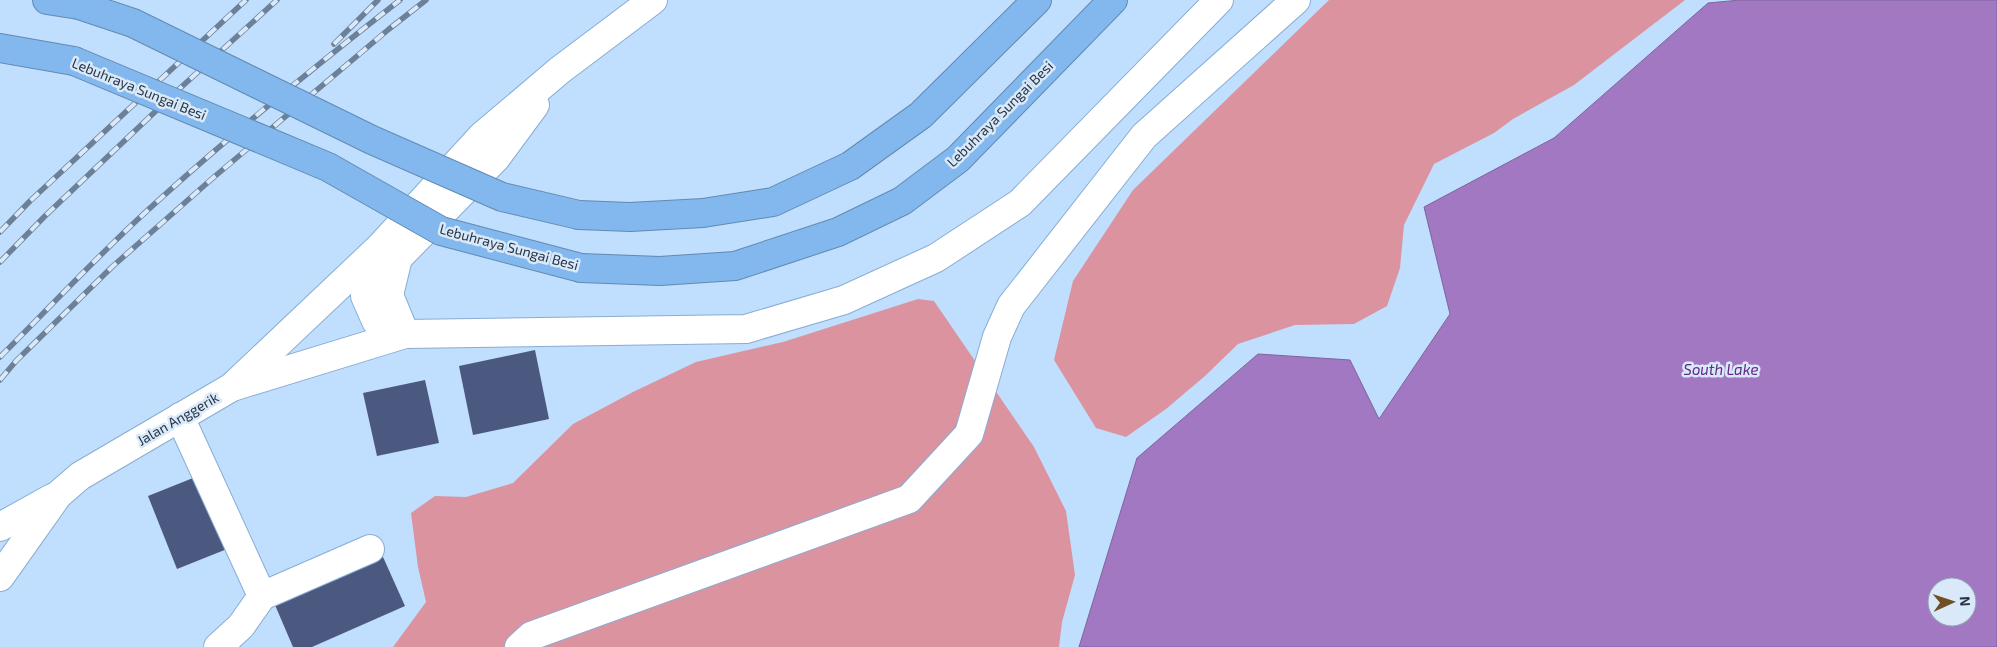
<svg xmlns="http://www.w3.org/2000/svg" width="1997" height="647" font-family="'Exo 2',sans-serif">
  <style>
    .green { fill: #db949f }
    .water { fill: #a278c3; stroke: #7d649d; fill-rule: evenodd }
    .building { fill: #4b5880 }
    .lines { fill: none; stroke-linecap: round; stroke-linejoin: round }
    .minor-casing { stroke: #89add3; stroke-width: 30 }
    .highway-casing { stroke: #628ab3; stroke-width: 30 }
    .minor { stroke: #fff; stroke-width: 28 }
    .highway { stroke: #82b8ee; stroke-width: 28 }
    .rail-casing { stroke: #6c8198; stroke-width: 5.5 }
    .rail { stroke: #dae9f9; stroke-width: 4; stroke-dasharray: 11; stroke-linecap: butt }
    .highway-bridge-casing { stroke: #628ab3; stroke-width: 30; stroke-linecap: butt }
    .highway-bridge { stroke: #82b8ee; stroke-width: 28 }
    .labels { text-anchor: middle; stroke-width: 5; stroke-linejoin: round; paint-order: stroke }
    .street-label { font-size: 14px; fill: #273545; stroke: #dae9f9 }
    .water-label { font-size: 15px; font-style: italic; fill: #602983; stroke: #dae9f9 }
  </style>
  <rect width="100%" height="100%" fill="#c0defd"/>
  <g class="green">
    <polygon points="1329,0 1685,0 1574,85 1513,119 1494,133 1434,164 1404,225 1400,268 1387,306 1354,324 1295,325 1238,344 1205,376 1166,409 1126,437 1096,428 1054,360 1073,281 1133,190"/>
    <polygon points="918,299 934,301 1034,447 1066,511 1075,575 1062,622 1059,647 393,647 426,602 418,567 411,513 435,496 466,497 513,483 573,424 633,392 696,362 783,342"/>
  </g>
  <path class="water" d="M1740,0h257v647h-918l58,-189 121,-104 92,6 29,59 71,-105 -26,-107 130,-69 154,-135zM1937,587h30v30h-30z"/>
  <g class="building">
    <polygon points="535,350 549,419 473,435 459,366"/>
    <polygon points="425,380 439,443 377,456 363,393"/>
    <polygon points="198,476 227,549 177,569 148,496"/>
    <polygon points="383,557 405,606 312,647 293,647 275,605"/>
  </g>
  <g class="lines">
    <defs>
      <g id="minor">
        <polyline points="380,247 365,296 376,321 405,334 746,329 844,300 936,258 1020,203 1219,0"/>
        <polyline points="405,334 389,295 398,258 496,158 535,105"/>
        <polyline points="232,387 380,247 482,136 560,70 653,0"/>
        <polyline points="180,417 262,596 370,549"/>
        <polyline points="0,527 52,498"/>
        <polyline points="0,577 58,495 80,476 232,387 405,334"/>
        <polyline points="218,647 241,626 262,596"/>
        <polyline points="519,647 531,636 909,499 969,434 997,337 1011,306 1144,136 1296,0"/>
      </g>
      <g id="highway">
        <polyline points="47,0 79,5"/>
        <polyline points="0,48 74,61"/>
        <polyline points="579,215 630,217 703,213 773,202 850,166 921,115 1037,0"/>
        <polyline points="581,268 660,271 735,266 838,232 902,201 958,159 1113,0"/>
      </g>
    </defs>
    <use href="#minor" class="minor-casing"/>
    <use href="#highway" class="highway-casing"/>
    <use href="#minor" class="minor"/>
    <use href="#highway" class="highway"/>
    <defs>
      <g id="rail">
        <polyline points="334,44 378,0"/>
        <polyline points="0,232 30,201 246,0"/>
        <polyline points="0,262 45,216 177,91 277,0"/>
        <path d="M0,357c45,-45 89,-92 136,-136 84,-78 173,-150 264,-221"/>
        <polyline points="0,380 16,361 113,266 214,177 389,29 426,0"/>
      </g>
    </defs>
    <use href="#rail" class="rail-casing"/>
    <use href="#rail" class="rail"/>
    <defs>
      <g id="highway-bridge">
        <polyline points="79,5 133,23 372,140 502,197 579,215"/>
        <polyline points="74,61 328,167 441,231 581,268"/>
      </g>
    </defs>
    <use href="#highway-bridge" class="highway-bridge-casing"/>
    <use href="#highway-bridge" class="highway-bridge"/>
  </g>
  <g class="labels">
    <g class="street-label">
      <text transform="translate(139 89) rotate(22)" y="5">Lebuhraya Sungai Besi</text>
      <text transform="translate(1000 114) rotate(-45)" y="5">Lebuhraya Sungai Besi</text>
      <text transform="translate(509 247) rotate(15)" y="5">Lebuhraya Sungai Besi</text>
      <text transform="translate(178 419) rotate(-30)" y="5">Jalan Anggerik</text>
    </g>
    <g class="water-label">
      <text x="1721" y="375">South Lake</text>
    </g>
  </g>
  <g transform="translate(1952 602) rotate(87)"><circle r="24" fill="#dae9f9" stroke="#92a1b1"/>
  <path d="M0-4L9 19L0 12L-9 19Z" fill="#704e26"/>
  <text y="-8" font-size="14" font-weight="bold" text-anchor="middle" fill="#273545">N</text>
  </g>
</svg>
